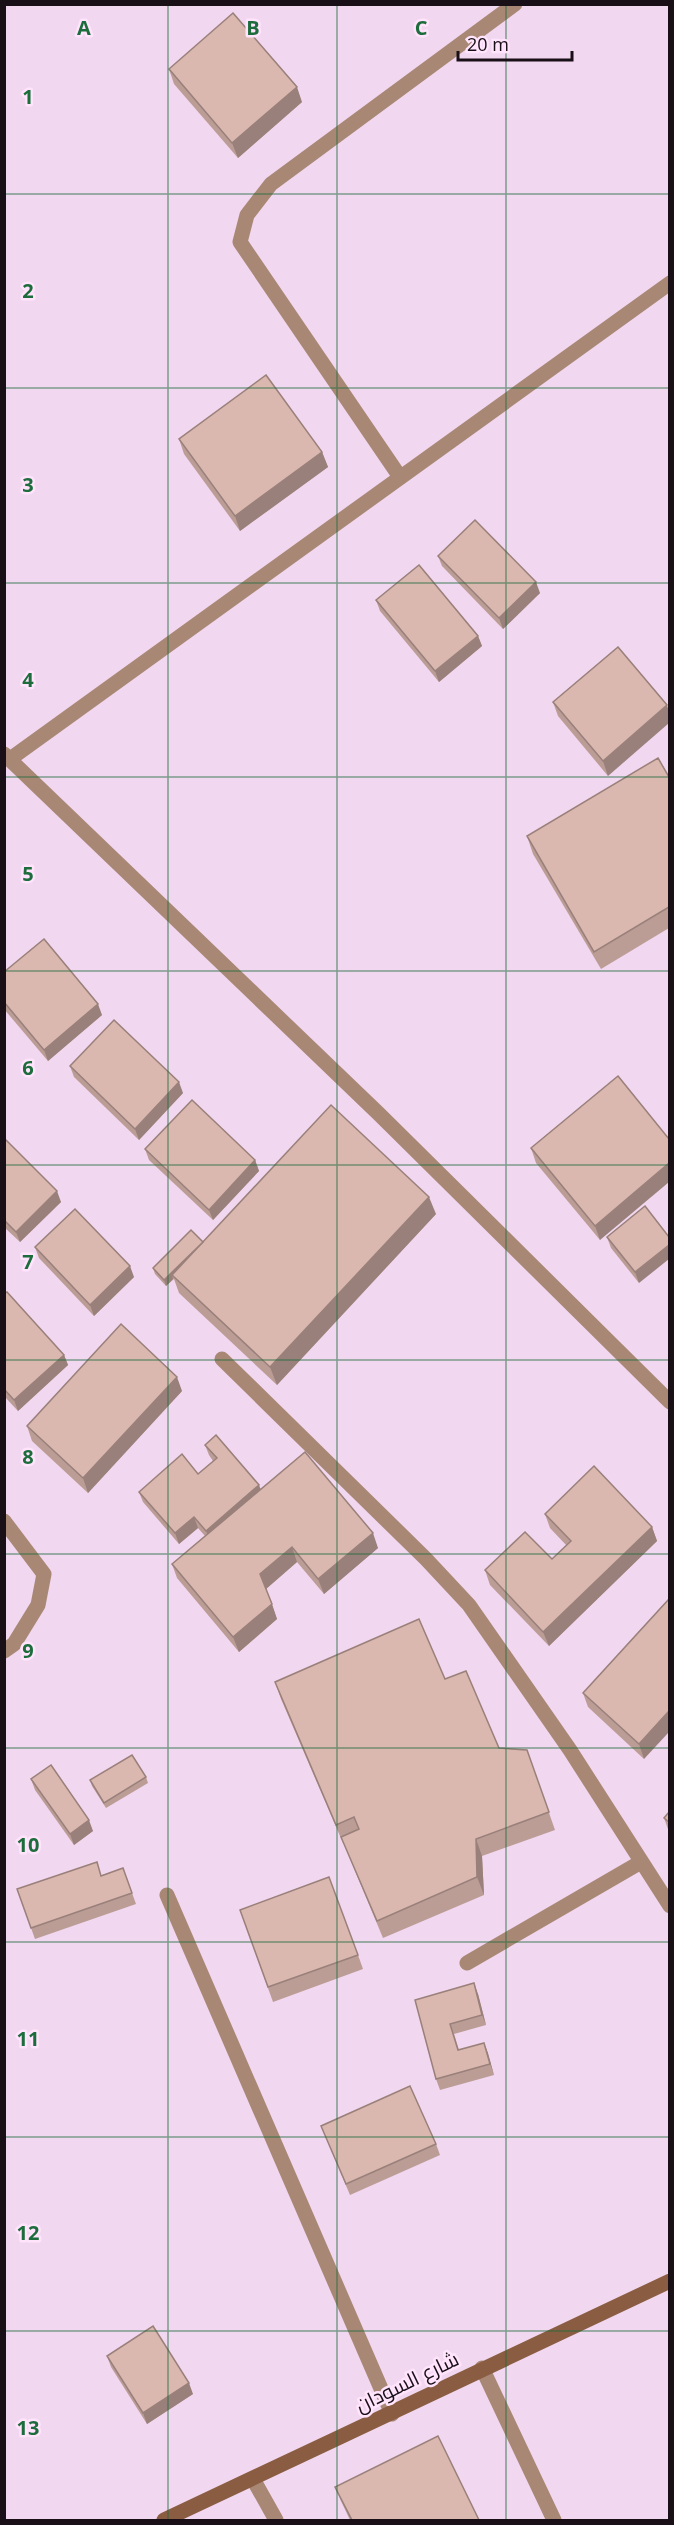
<svg xmlns="http://www.w3.org/2000/svg" width="674" height="2525" font-family="'Open Sans',Cairo,sans-serif">
  <style>
    .lines { fill: none; stroke-linecap: round; stroke-linejoin: round }
    .service { stroke: #a88875; stroke-width: 15 }
    .minor { stroke: #a88875; stroke-width: 15 }
    .secondary { stroke: #8a5d42; stroke-width: 15 }
    .wall { fill: #bb9d96 }
    .shaded-wall { fill: #99807a }
    .building { fill: #dab7af; stroke: #99807a; stroke-width: 1.5 }
    .grid { fill: none; stroke: #1c6c3c; stroke-width: 1.5; stroke-opacity: 0.55 }
    .labels { text-anchor: middle; stroke-width: 5; stroke-linejoin: round; paint-order: stroke }
    .street-label { font-size: 20px; fill: #180f17; stroke: #ffe4fc }
    .grid-label { font-size: 20px; text-anchor: middle; font-weight: bold; fill: #1c6c3c; stroke: #ffe4fc; stroke-width: 5; stroke-linejoin: round; paint-order: stroke }
  </style>
  <rect width="100%" height="100%" fill="#f1d7ef"/>
  <g class="lines">
    <g class="service">
      <polyline points="467,1963 641,1862"/>
      <polyline points="253,2479 276,2520"/>
    </g>
    <g class="minor">
      <polyline points="400,477 240,242 247,215 271,184 515,4"/>
      <polyline points="4,754 379,1114 670,1402"/>
      <polyline points="10,759 670,283"/>
      <polyline points="222,1359 426,1559 469,1605 570,1750 670,1906"/>
      <polyline points="4,1521 44,1574 38,1605 14,1644 4,1651"/>
      <polyline points="167,1895 392,2414"/>
      <polyline points="482,2368 554,2520"/>
    </g>
    <path class="secondary" d="M164,2520c169,-79 336,-160 506,-239"/>
  </g>
  <g class="wall">
    <polygon points="169,69 302,102 238,158 174,84"/>
    <polygon points="179,439 322,452 328,467 240,531 184,454"/>
    <polygon points="438,556 540,593 503,629 442,566"/>
    <polygon points="376,600 478,636 482,646 439,682 380,611"/>
    <polygon points="618,647 608,776 558,716 553,702"/>
    <polygon points="669,777 669,928 601,969 533,854 527,836"/>
    <polygon points="4,972 102,1015 48,1061 4,1009"/>
    <polygon points="70,1066 183,1093 139,1140 74,1077"/>
    <polygon points="618,1076 600,1240 536,1163 531,1148"/>
    <polygon points="4,1138 61,1202 20,1242 4,1227"/>
    <polygon points="145,1149 255,1160 259,1171 213,1220 149,1160"/>
    <polygon points="645,1206 639,1283 611,1248 607,1237"/>
    <polygon points="436,1214 277,1385 179,1293 174,1279 166,1286 155,1274 153,1268 203,1242"/>
    <polygon points="35,1247 134,1277 94,1316 39,1258"/>
    <polygon points="4,1294 64,1355 68,1365 18,1411 4,1396"/>
    <polygon points="182,1391 88,1493 32,1441 27,1426"/>
    <polygon points="205,1445 261,1489 378,1548 324,1594 297,1562 266,1589 277,1619 239,1652 177,1578 172,1564 205,1536 198,1528 179,1544 143,1502 139,1492 198,1474 213,1461 209,1455"/>
    <polygon points="545,1514 652,1527 657,1541 549,1646 490,1585 485,1570 552,1559 567,1546 550,1528"/>
    <polygon points="669,1599 644,1759 588,1707 583,1693"/>
    <polygon points="445,1679 499,1748 527,1750 555,1830 482,1856 484,1895 383,1938 343,1842 343,1843 281,1699 275,1682"/>
    <polygon points="146,1777 148,1783 106,1808 92,1786 90,1780"/>
    <polygon points="31,1779 93,1831 74,1845 35,1790"/>
    <polygon points="669,1812 669,1832 664,1818"/>
    <polygon points="123,1868 136,1904 35,1939 17,1889 102,1875"/>
    <polygon points="240,1910 358,1955 363,1969 273,2002"/>
    <polygon points="478,1994 486,2025 454,2034 459,2050 484,2043 494,2075 440,2090 436,2079 415,2000"/>
    <polygon points="321,2126 436,2144 440,2155 350,2195"/>
    <polygon points="107,2356 193,2394 147,2424 111,2367"/>
    <polygon points="335,2487 479,2520 350,2520 341,2501"/>
  </g>
  <g class="shaded-wall">
    <polygon points="297,87 302,102 238,158 232,143"/>
    <polygon points="322,452 328,467 240,531 235,516"/>
    <polygon points="536,582 540,593 503,629 499,618"/>
    <polygon points="478,636 482,646 439,682 435,671"/>
    <polygon points="667,705 669,712 669,723 608,776 603,761"/>
    <polygon points="98,1004 102,1015 48,1061 44,1050"/>
    <polygon points="179,1082 183,1093 139,1140 135,1129"/>
    <polygon points="255,1160 259,1171 213,1220 209,1210"/>
    <polygon points="669,1163 669,1182 600,1240 595,1226"/>
    <polygon points="57,1191 61,1202 20,1242 16,1232"/>
    <polygon points="429,1197 436,1214 277,1385 270,1367"/>
    <polygon points="203,1242 172,1275 173,1279 166,1286 164,1280"/>
    <polygon points="669,1245 669,1259 639,1283 635,1272"/>
    <polygon points="130,1266 134,1277 94,1316 90,1305"/>
    <polygon points="64,1355 68,1365 18,1411 14,1400"/>
    <polygon points="177,1377 182,1391 88,1493 83,1478"/>
    <polygon points="259,1485 263,1496 210,1541 206,1531"/>
    <polygon points="194,1517 198,1528 179,1544 175,1533"/>
    <polygon points="652,1527 657,1541 549,1646 543,1632"/>
    <polygon points="373,1533 378,1548 324,1594 318,1579"/>
    <polygon points="292,1547 297,1562 266,1589 260,1574"/>
    <polygon points="272,1604 277,1619 239,1652 233,1637"/>
    <polygon points="669,1711 669,1732 644,1759 639,1744"/>
    <polygon points="89,1820 93,1831 74,1845 70,1834"/>
    <polygon points="476,1839 482,1856 484,1895 477,1877"/>
    <polygon points="474,1983 478,1994 486,2025 482,2015"/>
    <polygon points="484,2043 488,2053 494,2075 490,2064"/>
    <polygon points="189,2383 193,2394 147,2424 143,2413"/>
  </g>
  <g class="building">
    <polygon points="233,13 297,87 232,143 169,69"/>
    <polygon points="266,375 322,452 235,516 179,439"/>
    <polygon points="475,520 536,582 499,618 438,556"/>
    <polygon points="419,565 478,636 435,671 376,600"/>
    <polygon points="618,647 667,705 603,761 553,702"/>
    <polygon points="658,758 669,777 669,907 594,952 527,836"/>
    <polygon points="44,939 98,1004 44,1050 4,1002 4,972"/>
    <polygon points="114,1020 179,1082 135,1129 70,1066"/>
    <polygon points="618,1076 669,1139 669,1163 595,1226 531,1148"/>
    <polygon points="192,1100 255,1160 209,1210 145,1149"/>
    <polygon points="331,1105 429,1197 270,1367 172,1275"/>
    <polygon points="4,1138 57,1191 16,1232 4,1220"/>
    <polygon points="645,1206 669,1237 669,1245 635,1272 607,1237"/>
    <polygon points="75,1209 130,1266 90,1305 35,1247"/>
    <polygon points="191,1230 203,1242 164,1280 153,1268"/>
    <polygon points="7,1292 64,1355 14,1400 4,1389 4,1294"/>
    <polygon points="121,1324 177,1377 83,1478 27,1426"/>
    <polygon points="216,1435 259,1485 206,1531 194,1517 175,1533 139,1492 182,1454 198,1474 217,1458 205,1445"/>
    <polygon points="305,1452 373,1533 318,1579 292,1547 260,1574 272,1604 233,1637 172,1564"/>
    <polygon points="594,1466 652,1527 543,1632 485,1570 525,1532 552,1559 571,1541 545,1514"/>
    <polygon points="669,1599 669,1711 639,1744 583,1693"/>
    <polygon points="419,1619 445,1679 466,1671 499,1748 527,1750 549,1812 476,1839 477,1877 377,1921 341,1837 359,1829 354,1817 336,1825 275,1682"/>
    <polygon points="132,1755 146,1777 104,1803 90,1780"/>
    <polygon points="51,1765 89,1820 70,1834 31,1779"/>
    <polygon points="669,1812 669,1822 664,1818"/>
    <polygon points="97,1862 101,1876 123,1868 132,1893 31,1928 17,1889"/>
    <polygon points="329,1877 358,1955 268,1987 240,1910"/>
    <polygon points="474,1983 482,2015 450,2024 458,2050 484,2043 490,2064 436,2079 415,2000"/>
    <polygon points="410,2086 436,2144 346,2184 321,2126"/>
    <polygon points="153,2326 189,2383 143,2413 107,2356"/>
    <polygon points="438,2436 479,2520 352,2520 335,2487"/>
  </g>
  <path class="grid" d="M168,4v2516M337,4v2516M506,4v2516M4,194h666M4,388h666M4,583h666M4,777h666M4,971h666M4,1165h666M4,1360h666M4,1554h666M4,1748h666M4,1942h666M4,2137h666M4,2331h666"/>
  <g class="labels">
    <g class="street-label">
      <text transform="translate(407 2382) rotate(-26)" y="7">شارع السودان</text>
    </g>
  </g>
  <g class="grid-label">
    <text x="84" y="35">A</text>
    <text x="253" y="35">B</text>
    <text x="421" y="35">C</text>
    <text x="28" y="104">1</text>
    <text x="28" y="298">2</text>
    <text x="28" y="492">3</text>
    <text x="28" y="687">4</text>
    <text x="28" y="881">5</text>
    <text x="28" y="1075">6</text>
    <text x="28" y="1269">7</text>
    <text x="28" y="1464">8</text>
    <text x="28" y="1658">9</text>
    <text x="28" y="1852">10</text>
    <text x="28" y="2046">11</text>
    <text x="28" y="2240">12</text>
    <text x="28" y="2435">13</text>
  </g>
  <rect width="674" height="2525" fill="none" stroke="#180f17" stroke-width="12"/>
  <path d="M458 51v9h114v-9" fill="none" stroke="#180f17" stroke-width="3"/>
  <text x="467" y="51" font-size="18" fill="#180f17" stroke="#ffe4fc" stroke-width="4.5" paint-order="stroke">20 m</text>
</svg>
